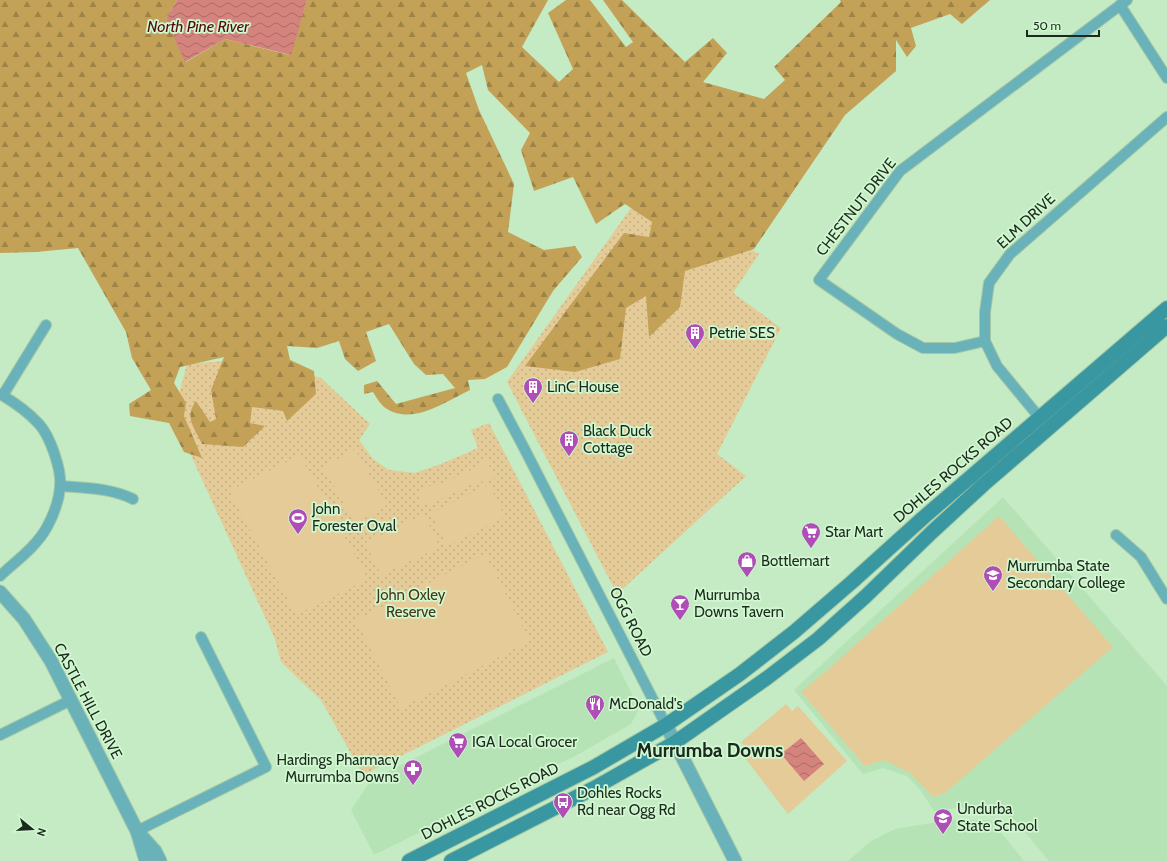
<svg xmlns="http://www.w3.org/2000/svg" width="1167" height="861" font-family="Cabin,sans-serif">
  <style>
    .built { fill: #b6e3b6 }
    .green { fill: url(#green-dots) }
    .forest { fill: url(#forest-firs) }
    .pitch { fill: #e4cb98 }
    .water { fill: url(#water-waves) }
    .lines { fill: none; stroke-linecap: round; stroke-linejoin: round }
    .minor-casing { stroke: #a6c8a6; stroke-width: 12 }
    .tertiary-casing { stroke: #a6c8a6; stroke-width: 15 }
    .secondary-casing { stroke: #a6c8a6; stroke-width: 16 }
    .minor { stroke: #6ab2ba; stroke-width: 10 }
    .tertiary { stroke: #6ab2ba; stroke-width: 13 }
    .secondary { stroke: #3997a1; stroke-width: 14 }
    .labels { text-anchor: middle; stroke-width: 3.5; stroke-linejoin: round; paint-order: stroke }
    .street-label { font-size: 15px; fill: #1b2a1c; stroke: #d1f8d1 }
    .poi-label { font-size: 15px; fill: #1b2a1c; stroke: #d1f8d1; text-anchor: start }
    .park-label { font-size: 15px; fill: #453615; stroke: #d1f8d1 }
    .water-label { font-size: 16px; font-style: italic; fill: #550b0e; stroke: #d1f8d1 }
    .district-label { font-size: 19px; font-weight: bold; fill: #1b2a1c; stroke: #d1f8d1 }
  </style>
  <defs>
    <pattern id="green-dots" width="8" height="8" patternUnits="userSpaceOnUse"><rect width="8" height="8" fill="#e4cb98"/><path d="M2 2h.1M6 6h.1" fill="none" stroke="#c3ae82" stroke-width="1.8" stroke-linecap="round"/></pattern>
    <pattern id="forest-firs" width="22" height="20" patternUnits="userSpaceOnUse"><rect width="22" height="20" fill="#c3a157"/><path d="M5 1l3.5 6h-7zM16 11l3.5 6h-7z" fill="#9e8347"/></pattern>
    <pattern id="water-waves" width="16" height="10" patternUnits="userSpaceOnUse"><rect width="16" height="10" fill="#d4837d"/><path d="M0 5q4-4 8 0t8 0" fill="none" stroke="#ab6b66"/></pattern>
  </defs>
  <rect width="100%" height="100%" fill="#c4ebc4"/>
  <g class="built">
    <polygon points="1003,497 1167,686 1167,861 1049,861 1016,821 1001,811 979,805 934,811 921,791 907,776 883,768 863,774 794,690"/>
    <polygon points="614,658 637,704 638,711 631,724 577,755 374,855 351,810 371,780"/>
    <polygon points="950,820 991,820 1024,861 848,861 871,841 895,829"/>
  </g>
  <g class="green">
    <polygon points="643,191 759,254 733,293 781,328 717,454 746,476 617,594 507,382"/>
    <polygon points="252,359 321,378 370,424 359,440 373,459 389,470 415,473 441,464 478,448 471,430 489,423 608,652 363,775 321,700 281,662 275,639 173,416 187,364"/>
  </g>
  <path class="forest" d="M0,0h177l-11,19 20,43 39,-23 65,16 17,-55h241l-26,47 37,35 14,-13 -25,-56 18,-13h24l36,47 7,-5 -30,-42h19l63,62 28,-24 14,15 -24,29 61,17 21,-19 -11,-13 67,-65 -1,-2h150l-28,24 -12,-10 -39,14 5,18 -9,11 -11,-17v31l-51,44 -91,134 -69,22 -5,36 -31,30 -3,-41 -20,12 -6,51 -45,13 -50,-6 99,-133 25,4 3,-15 -27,-18 -29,20 -23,-47 -39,14 -13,-41 9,-17 -42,-43 -6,-25 -16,8 13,37 35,74 -6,48 36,18 31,-4 7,11 -29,34 -46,76 -22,12 -17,1 2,10c-25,12 -59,37 -86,17 -4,-4 -8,-10 -11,-15l-9,2v-9l13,-4 19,23 59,-16 -12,-14 -17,1 -12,-11 -25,-40 -23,8 10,29 -18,10 -13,-12 -6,-18 -22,7 -30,-2 3,14 24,11 2,23 -29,27 -4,-10 -31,-4 -2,16 15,3 -22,21 -41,-3c-8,-17 -18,-27 -6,-43l14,21 6,-3 -5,-29 13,-33 -44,10 -6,16 12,20 -2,13 18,42 -18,-6 -15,-29 -39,-7 -1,-12 22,-14 -19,-32 -6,-26 -48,-84 -42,4 -36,1z"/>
  <g class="pitch">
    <polygon points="355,449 387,505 355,524 323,467"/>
    <polygon points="300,455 368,579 296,615 229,491"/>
    <polygon points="487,460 495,478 483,483 481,480 428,505 422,504 418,496 420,491 432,485 434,487 475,468 475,466"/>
    <polygon points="489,484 505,517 447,546 431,513"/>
    <polygon points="424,514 440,547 381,575 365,543"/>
    <polygon points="999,516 1113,647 945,793 933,797 910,773 884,760 865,766 801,692 832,666"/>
    <polygon points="485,554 530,641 401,708 356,620"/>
    <polygon points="786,704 792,711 798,706 847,761 788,814 745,758 750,753 741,742"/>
  </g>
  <g class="water">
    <polygon points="177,0 307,0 291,55 225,39 185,62 166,19"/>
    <polygon points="801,738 824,764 804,781 781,754"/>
  </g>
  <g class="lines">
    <defs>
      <g id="minor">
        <polyline points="1120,5 1167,78"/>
        <polyline points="985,341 955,348 923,348 897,334 819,280 900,171 1127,0"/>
        <path d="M0,394c14,8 28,18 39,30 11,12 23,46 21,63 -1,13 -7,29 -13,40 -11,20 -31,34 -47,49"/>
        <polyline points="3,395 46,325"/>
        <polyline points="498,399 523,446 666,725"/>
        <polyline points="1039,417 997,366 985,341 985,312 989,283 1010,254 1167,117"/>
        <path d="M60,486c26,2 50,2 73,13"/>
        <polyline points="1116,535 1141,557 1167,599"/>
        <polyline points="0,735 71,700"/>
        <polyline points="137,831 266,767 201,637"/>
      </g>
      <g id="tertiary">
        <polyline points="0,592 24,619 51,661 137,831 146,861"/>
        <polyline points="666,725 735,861"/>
        <polyline points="138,832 155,851 160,861"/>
      </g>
      <g id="secondary">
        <polyline points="409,861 594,767 666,725 740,674 794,632 852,582 924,517 1167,308"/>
        <polyline points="451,861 594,788 674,743 767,678 818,639 866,596 932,532 983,485 1167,326"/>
      </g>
    </defs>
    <use href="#minor" class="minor-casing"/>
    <use href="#tertiary" class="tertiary-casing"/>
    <use href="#secondary" class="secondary-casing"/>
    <use href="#minor" class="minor"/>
    <use href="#tertiary" class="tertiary"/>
    <use href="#secondary" class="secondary"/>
  </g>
  <defs>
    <symbol id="building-pin" viewBox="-11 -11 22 30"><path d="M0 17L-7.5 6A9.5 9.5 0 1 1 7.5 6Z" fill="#ae4eb6" stroke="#d1f8d1"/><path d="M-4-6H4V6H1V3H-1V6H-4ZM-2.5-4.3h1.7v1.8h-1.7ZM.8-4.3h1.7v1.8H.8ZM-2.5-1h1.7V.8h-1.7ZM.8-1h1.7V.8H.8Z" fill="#fff"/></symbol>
    <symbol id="stadium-pin" viewBox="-11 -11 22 30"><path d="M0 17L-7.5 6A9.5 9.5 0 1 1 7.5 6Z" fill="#ae4eb6" stroke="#d1f8d1"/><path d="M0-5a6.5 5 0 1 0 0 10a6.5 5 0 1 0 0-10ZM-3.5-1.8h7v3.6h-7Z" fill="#fff"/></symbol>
    <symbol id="supermarket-pin" viewBox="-11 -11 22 30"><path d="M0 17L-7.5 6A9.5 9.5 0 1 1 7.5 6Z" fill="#ae4eb6" stroke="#d1f8d1"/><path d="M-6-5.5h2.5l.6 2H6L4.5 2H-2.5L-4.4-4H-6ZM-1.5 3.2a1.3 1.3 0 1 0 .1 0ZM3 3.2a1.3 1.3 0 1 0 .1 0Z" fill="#fff"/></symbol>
    <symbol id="shop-pin" viewBox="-11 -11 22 30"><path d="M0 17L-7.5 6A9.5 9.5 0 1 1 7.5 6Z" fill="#ae4eb6" stroke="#d1f8d1"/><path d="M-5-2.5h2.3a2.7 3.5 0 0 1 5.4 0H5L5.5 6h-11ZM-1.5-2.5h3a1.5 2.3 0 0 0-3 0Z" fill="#fff"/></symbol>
    <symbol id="school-pin" viewBox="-11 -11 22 30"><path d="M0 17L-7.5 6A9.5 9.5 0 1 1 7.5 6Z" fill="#ae4eb6" stroke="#d1f8d1"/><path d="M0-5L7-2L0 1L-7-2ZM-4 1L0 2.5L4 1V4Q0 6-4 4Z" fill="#fff"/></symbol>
    <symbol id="bar-pin" viewBox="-11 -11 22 30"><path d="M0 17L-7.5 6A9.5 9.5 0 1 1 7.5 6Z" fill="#ae4eb6" stroke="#d1f8d1"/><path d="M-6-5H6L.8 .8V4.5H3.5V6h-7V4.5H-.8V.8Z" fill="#fff"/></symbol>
    <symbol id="restaurant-pin" viewBox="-11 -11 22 30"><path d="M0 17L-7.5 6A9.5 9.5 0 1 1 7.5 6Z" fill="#ae4eb6" stroke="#d1f8d1"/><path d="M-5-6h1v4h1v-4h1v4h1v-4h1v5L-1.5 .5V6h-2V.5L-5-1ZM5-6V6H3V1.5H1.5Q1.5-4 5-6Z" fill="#fff"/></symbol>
    <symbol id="pharmacy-pin" viewBox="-11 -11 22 30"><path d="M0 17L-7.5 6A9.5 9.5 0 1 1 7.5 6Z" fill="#ae4eb6" stroke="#d1f8d1"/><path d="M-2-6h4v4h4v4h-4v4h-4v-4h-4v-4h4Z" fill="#fff"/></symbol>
    <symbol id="bus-pin" viewBox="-11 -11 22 30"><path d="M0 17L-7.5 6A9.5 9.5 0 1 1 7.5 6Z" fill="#ae4eb6" stroke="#d1f8d1"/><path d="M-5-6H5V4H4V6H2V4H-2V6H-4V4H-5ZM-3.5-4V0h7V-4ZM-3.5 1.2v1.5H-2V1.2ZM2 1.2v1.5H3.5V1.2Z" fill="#fff"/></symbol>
  </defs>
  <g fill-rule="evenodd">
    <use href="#building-pin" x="684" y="322" width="22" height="30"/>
    <use href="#building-pin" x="522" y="376" width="22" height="30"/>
    <use href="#building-pin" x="558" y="429" width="22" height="30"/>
    <use href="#stadium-pin" x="287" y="507" width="22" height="30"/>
    <use href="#supermarket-pin" x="800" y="521" width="22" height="30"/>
    <use href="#shop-pin" x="736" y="550" width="22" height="30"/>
    <use href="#school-pin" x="982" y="564" width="22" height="30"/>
    <use href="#bar-pin" x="669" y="593" width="22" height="30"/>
    <use href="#restaurant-pin" x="584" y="693" width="22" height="30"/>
    <use href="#supermarket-pin" x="447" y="731" width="22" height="30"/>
    <use href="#pharmacy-pin" x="402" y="758" width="22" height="30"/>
    <use href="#bus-pin" x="552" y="791" width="22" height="30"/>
    <use href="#school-pin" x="932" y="807" width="22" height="30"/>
  </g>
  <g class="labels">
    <g class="street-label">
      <text transform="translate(856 207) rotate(-52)" y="5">CHESTNUT DRIVE</text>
      <text transform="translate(1026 221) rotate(-43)" y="5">ELM DRIVE</text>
      <text transform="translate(953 470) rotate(-41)" y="5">DOHLES ROCKS ROAD</text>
      <text transform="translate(631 622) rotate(63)" y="5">OGG ROAD</text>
      <text transform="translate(88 701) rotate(62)" y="5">CASTLE HILL DRIVE</text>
      <text transform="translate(490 801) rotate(-27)" y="5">DOHLES ROCKS ROAD</text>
    </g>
    <g class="poi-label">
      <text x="709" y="338">Petrie SES</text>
      <text x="547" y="392">LinC House</text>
      <text x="583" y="436">Black Duck<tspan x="583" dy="17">Cottage</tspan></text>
      <text x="312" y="514">John<tspan x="312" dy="17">Forester Oval</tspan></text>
      <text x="825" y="537">Star Mart</text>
      <text x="761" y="566">Bottlemart</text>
      <text x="1007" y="571">Murrumba State<tspan x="1007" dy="17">Secondary College</tspan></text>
      <text x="694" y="600">Murrumba<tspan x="694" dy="17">Downs Tavern</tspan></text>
      <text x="609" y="709">McDonald's</text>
      <text x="472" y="747">IGA Local Grocer</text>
      <text x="399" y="765" text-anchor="end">Hardings Pharmacy<tspan x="399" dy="17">Murrumba Downs</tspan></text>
      <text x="577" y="798">Dohles Rocks<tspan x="577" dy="17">Rd near Ogg Rd</tspan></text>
      <text x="957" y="814">Undurba<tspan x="957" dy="17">State School</tspan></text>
    </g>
    <g class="park-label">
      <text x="411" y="600">John Oxley<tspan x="411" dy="17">Reserve</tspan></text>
    </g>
    <g class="water-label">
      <text x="198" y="32">North Pine River</text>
    </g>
    <g class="district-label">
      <text x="710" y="757">Murrumba Downs</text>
    </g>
  </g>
  <g transform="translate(32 829) rotate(108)" stroke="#d1f8d1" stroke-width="3" paint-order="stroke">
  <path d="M0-3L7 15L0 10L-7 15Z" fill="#1b2a1c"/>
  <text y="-6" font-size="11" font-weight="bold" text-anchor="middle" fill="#1b2a1c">N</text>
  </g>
  <path d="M1027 30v6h72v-6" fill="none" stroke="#1b2a1c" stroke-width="2"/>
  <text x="1033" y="30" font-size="12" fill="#1b2a1c" stroke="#d1f8d1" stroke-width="3" paint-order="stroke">50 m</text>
</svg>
